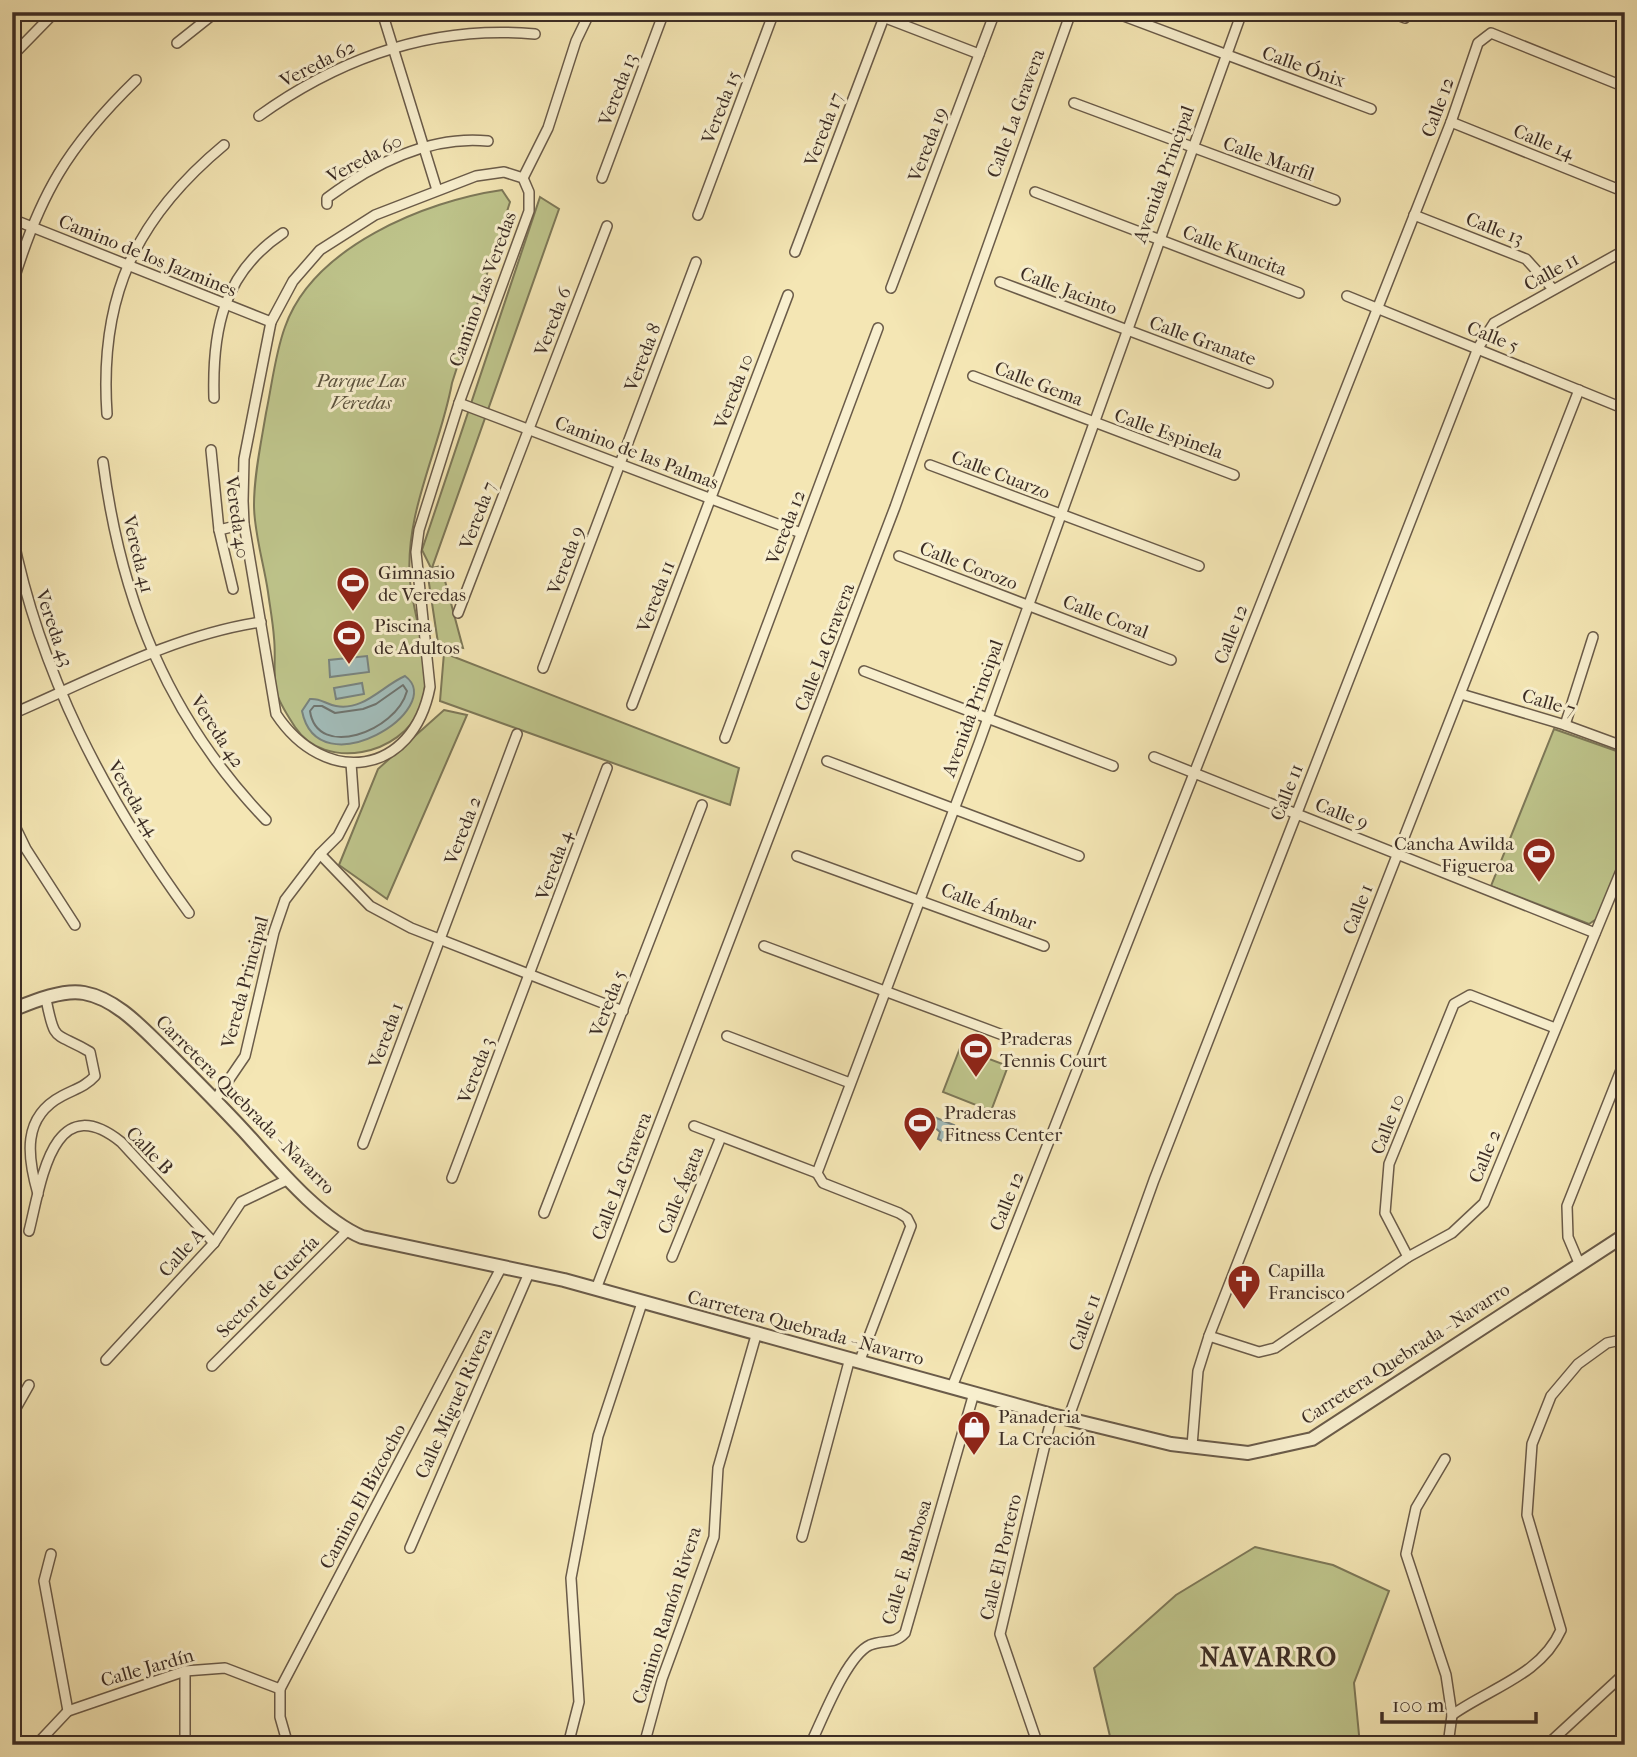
<svg xmlns="http://www.w3.org/2000/svg" width="1637" height="1757" font-family="'IM FELL French Canon',serif">
  <style>
    .green { fill: #bec48b; stroke: #7d7858; stroke-width: 2 }
    .water { fill: #a2bcb9; stroke: #79837e; stroke-width: 2 }
    .lines { fill: none; stroke-linecap: round; stroke-linejoin: round }
    .shore { stroke: #6f746f; stroke-width: 2 }
    .minor-casing { stroke: #6a5b49; stroke-width: 12 }
    .tertiary-casing { stroke: #6a5b49; stroke-width: 16 }
    .minor { stroke: #f8efce; stroke-width: 9 }
    .tertiary { stroke: #f8efce; stroke-width: 12 }
    .labels { text-anchor: middle; stroke-width: 6; stroke-linejoin: round; paint-order: stroke }
    .street-label { font-size: 19px; fill: #3c2d25; stroke: #f8efce }
    .park-label { font-size: 19px; font-style: italic; fill: #5c533e; stroke: #f8efce }
    .poi-label { font-size: 19px; fill: #3c2d25; stroke: #f8efce; text-anchor: start }
    .district-label { font-size: 26px; font-weight: bold; letter-spacing: 2px; fill: #3c2d25; stroke: #f8efce }
  </style>
  <rect width="100%" height="100%" fill="#f4e6b4"/>
  <filter id="stains"><feTurbulence type="fractalNoise" baseFrequency=".00286" numOctaves="4"/><feColorMatrix values="0 0 0 0 .2 0 0 0 0 .09 0 0 0 0 .02 0 0 0 .5 -.17"/></filter>
  <radialGradient id="worn" r=".72"><stop offset=".6" stop-color="#630" stop-opacity="0"/><stop offset="1" stop-color="#630" stop-opacity=".3"/></radialGradient>
  <g class="green">
    <path d="M502,190l8,12 -58,181c-12,66 -48,130 -42,198 4,40 25,88 10,127 -18,47 -95,64 -125,19 -7,-11 -16,-24 -19,-36 -3,-17 0,-36 -2,-53 -1,-15 -4,-31 -6,-46 -4,-28 -14,-59 -14,-87 0,-30 7,-62 12,-92 6,-28 9,-59 19,-86 28,-80 140,-126 217,-137z"/>
    <polygon points="540,197 559,209 432,568 441,566 463,648 438,643 427,570 431,568 422,550"/>
    <polygon points="444,653 739,768 730,805 440,701"/>
    <polygon points="444,710 467,715 387,899 339,865 378,769"/>
    <polygon points="1554,729 1625,754 1625,855 1598,918 1589,924 1491,886"/>
    <polygon points="960,1048 1008,1066 991,1111 943,1092"/>
    <polygon points="1255,1547 1333,1565 1389,1591 1354,1683 1360,1745 1112,1745 1094,1668 1176,1595"/>
  </g>
  <g class="water">
    <polygon points="367,656 369,672 330,677 329,660"/>
    <path d="M405,676c44,32 -87,114 -103,35l8,-12c11,-1 15,5 26,7 28,5 46,-20 69,-30z"/>
    <polygon points="362,683 364,694 336,699 334,688"/>
    <polygon points="924,1113 954,1125 946,1143 938,1139 940,1132 931,1124 920,1124"/>
  </g>
  <g class="lines">
    <path class="shore" d="M403,685l4,6c-11,41 -90,69 -97,20l4,-5h8l13,7 28,-4 13,-5z"/>
    <defs>
      <g id="minor">
        <polyline points="382,12 437,190"/>
        <polyline points="870,12 979,54"/>
        <polyline points="1113,12 1371,109"/>
        <polyline points="1389,12 1405,18"/>
        <polyline points="177,43 216,12"/>
        <polyline points="12,56 55,12"/>
        <polyline points="1074,103 1335,200"/>
        <path d="M259,116c82,-59 175,-91 276,-82"/>
        <polyline points="1451,122 1625,192"/>
        <path d="M504,172l19,6 6,14v19l-70,192 -40,127 -3,22 14,135c-17,89 -105,101 -154,27l-32,-190 -1,-23 1,-42 27,-137 22,-41 27,-31 55,-35 101,-39z"/>
        <polyline points="523,178 548,128 576,41 590,12"/>
        <polyline points="602,178 664,12"/>
        <polyline points="1035,192 1299,293"/>
        <path d="M327,204v-6c46,-34 102,-63 161,-57"/>
        <polyline points="698,215 774,12"/>
        <polyline points="1414,215 1526,259 1553,289"/>
        <polyline points="12,219 271,322"/>
        <polyline points="795,252 886,12"/>
        <polyline points="1000,282 1268,383"/>
        <path d="M12,286c27,-91 56,-140 124,-206"/>
        <polyline points="891,288 995,12"/>
        <polyline points="1347,296 1625,409"/>
        <polyline points="973,376 1234,475"/>
        <path d="M214,398c-2,-68 9,-125 69,-165"/>
        <polyline points="459,403 801,533"/>
        <path d="M107,414c-8,-117 28,-195 117,-269"/>
        <polyline points="211,450 219,530 233,589"/>
        <path d="M103,462c18,139 65,256 163,358"/>
        <polyline points="930,465 1199,566"/>
        <polyline points="219,530 244,524"/>
        <path d="M12,533c28,141 93,265 177,380"/>
        <polyline points="899,556 1171,660"/>
        <polyline points="458,613 607,226"/>
        <polyline points="543,668 696,262"/>
        <polyline points="864,671 1113,766"/>
        <polyline points="1461,694 1565,725 1625,747"/>
        <polyline points="632,705 788,295"/>
        <path d="M12,714c81,-35 162,-79 249,-92"/>
        <polyline points="1565,725 1593,637"/>
        <polyline points="725,738 878,328"/>
        <polyline points="1154,757 1595,933"/>
        <polyline points="827,761 1079,856"/>
        <polyline points="12,820 26,849 75,925"/>
        <polyline points="320,854 370,906 411,928 623,1011"/>
        <polyline points="797,856 1044,946"/>
        <polyline points="764,946 1008,1037"/>
        <polyline points="727,1036 850,1083"/>
        <polyline points="215,1100 245,1056 274,932 285,900 320,854 338,836 354,805 351,763"/>
        <polyline points="694,1126 817,1173"/>
        <polyline points="363,1144 517,734"/>
        <polyline points="452,1178 607,768"/>
        <path d="M38,1194c-11,-38 -16,-77 24,-98 13,-7 23,-9 33,-20l-5,-24c-35,-21 -35,-7 -44,-53"/>
        <polyline points="544,1213 702,805"/>
        <path d="M29,1231c12,-47 23,-144 92,-89l93,101"/>
        <polyline points="672,1257 721,1137"/>
        <polyline points="1408,1257 1385,1213 1389,1164 1454,1004 1470,995 1555,1028"/>
        <polyline points="1579,1263 1568,1237 1567,1206 1625,1060"/>
        <polyline points="596,1289 895,507 1071,12"/>
        <polyline points="1209,1336 1259,1352 1275,1348 1408,1257 1452,1233 1484,1203 1625,861"/>
        <polyline points="106,1360 214,1243 241,1202 289,1179"/>
        <polyline points="860,1360 911,1226 907,1218 899,1213 823,1183 817,1173 979,743 1242,12"/>
        <polyline points="212,1366 347,1231"/>
        <polyline points="952,1387 1451,122 1478,43 1491,33 1625,87"/>
        <polyline points="12,1415 29,1385"/>
        <polyline points="1068,1419 1154,1180 1478,348 1494,323 1625,250"/>
        <polyline points="1192,1446 1198,1371 1209,1336 1579,390"/>
        <polyline points="1445,1459 1416,1508 1406,1554 1446,1675 1452,1715 1448,1745"/>
        <polyline points="802,1537 850,1358"/>
        <polyline points="410,1548 529,1273"/>
        <polyline points="51,1554 44,1581 68,1711"/>
        <path d="M1452,1715c38,-27 89,-40 109,-85l-34,-115 5,-71 19,-48 27,-32 29,-21 18,-4"/>
        <polyline points="36,1745 68,1711 185,1671 225,1668 280,1689"/>
        <polyline points="185,1745 185,1671"/>
        <polyline points="288,1745 280,1717 280,1689 501,1268"/>
        <polyline points="568,1745 579,1702 571,1578 598,1436 642,1303"/>
        <polyline points="644,1745 662,1679 714,1537 718,1468 757,1332"/>
        <path d="M810,1745c12,-24 36,-89 60,-100 14,-6 24,0 35,-12l69,-240"/>
        <polyline points="1038,1745 1000,1634 1052,1415"/>
        <polyline points="1547,1745 1625,1673"/>
      </g>
      <path id="tertiary" d="M12,1010c20,-8 50,-21 72,-17 33,6 59,36 82,58 26,26 52,52 78,80 32,35 74,87 118,106l202,43 488,135 119,29 77,9 64,-14 313,-204"/>
    </defs>
    <use href="#minor" class="minor-casing"/>
    <use href="#tertiary" class="tertiary-casing"/>
    <use href="#minor" class="minor"/>
    <use href="#tertiary" class="tertiary"/>
  </g>
  <defs>
    <symbol id="stadium-pin" viewBox="-11 -11 22 30"><path d="M0 17L-7.5 6A9.5 9.5 0 1 1 7.5 6Z" fill="#8f2418" stroke="#f8efce"/><path d="M0-5a6.5 5 0 1 0 0 10a6.5 5 0 1 0 0-10ZM-3.5-1.8h7v3.6h-7Z" fill="#fff"/></symbol>
    <symbol id="church-pin" viewBox="-11 -11 22 30"><path d="M0 17L-7.5 6A9.5 9.5 0 1 1 7.5 6Z" fill="#8f2418" stroke="#f8efce"/><path d="M-1.2-6h2.4v3.5h3.3v2.4h-3.3V6h-2.4V-.1h-3.3v-2.4h3.3Z" fill="#fff"/></symbol>
    <symbol id="shop-pin" viewBox="-11 -11 22 30"><path d="M0 17L-7.5 6A9.5 9.5 0 1 1 7.5 6Z" fill="#8f2418" stroke="#f8efce"/><path d="M-5-2.5h2.3a2.7 3.5 0 0 1 5.4 0H5L5.5 6h-11ZM-1.5-2.5h3a1.5 2.3 0 0 0-3 0Z" fill="#fff"/></symbol>
  </defs>
  <g fill-rule="evenodd">
    <use href="#stadium-pin" x="334" y="564" width="38" height="52"/>
    <use href="#stadium-pin" x="330" y="617" width="38" height="52"/>
    <use href="#stadium-pin" x="1520" y="835" width="38" height="52"/>
    <use href="#stadium-pin" x="957" y="1030" width="38" height="52"/>
    <use href="#stadium-pin" x="901" y="1104" width="38" height="52"/>
    <use href="#church-pin" x="1225" y="1262" width="38" height="52"/>
    <use href="#shop-pin" x="955" y="1408" width="38" height="52"/>
  </g>
  <g class="labels">
    <g class="street-label">
      <text transform="translate(317 63) rotate(-27)" y="7">Vereda 62</text>
      <text transform="translate(1304 66) rotate(20)" y="7">Calle Ónix</text>
      <text transform="translate(617 89) rotate(-69)" y="7">Vereda 13</text>
      <text transform="translate(720 107) rotate(-69)" y="7">Vereda 15</text>
      <text transform="translate(1437 107) rotate(-70)" y="7">Calle 12</text>
      <text transform="translate(1015 113) rotate(-70)" y="7">Calle La Gravera</text>
      <text transform="translate(823 129) rotate(-69)" y="7">Vereda 17</text>
      <text transform="translate(1544 141) rotate(22)" y="7">Calle 14</text>
      <text transform="translate(927 144) rotate(-69)" y="7">Vereda 19</text>
      <text transform="translate(364 158) rotate(-28)" y="7">Vereda 60</text>
      <text transform="translate(1269 158) rotate(20)" y="7">Calle Marfil</text>
      <text transform="translate(1163 174) rotate(-70)" y="7">Avenida Principal</text>
      <text transform="translate(1495 228) rotate(21)" y="7">Calle 13</text>
      <text transform="translate(1235 250) rotate(21)" y="7">Calle Kuncita</text>
      <text transform="translate(148 255) rotate(22)" y="7">Camino de los Jazmines</text>
      <text transform="translate(1551 271) rotate(-29)" y="7">Calle 11</text>
      <text transform="translate(482 289) rotate(-70)" y="7">Camino Las Veredas</text>
      <text transform="translate(1069 290) rotate(21)" y="7">Calle Jacinto</text>
      <text transform="translate(552 321) rotate(-69)" y="7">Vereda 6</text>
      <text transform="translate(1493 336) rotate(22)" y="7">Calle 5</text>
      <text transform="translate(1203 340) rotate(20)" y="7">Calle Granate</text>
      <text transform="translate(642 357) rotate(-69)" y="7">Vereda 8</text>
      <text transform="translate(1039 383) rotate(21)" y="7">Calle Gema</text>
      <text transform="translate(733 391) rotate(-69)" y="7">Vereda 10</text>
      <text transform="translate(1169 433) rotate(20)" y="7">Calle Espinela</text>
      <text transform="translate(637 452) rotate(21)" y="7">Camino de las Palmas</text>
      <text transform="translate(1001 474) rotate(21)" y="7">Calle Cuarzo</text>
      <text transform="translate(477 515) rotate(-69)" y="7">Vereda 7</text>
      <text transform="translate(238 517) rotate(82)" y="7">Vereda 40</text>
      <text transform="translate(785 527) rotate(-69)" y="7">Vereda 12</text>
      <text transform="translate(139 554) rotate(76)" y="7">Vereda 41</text>
      <text transform="translate(565 560) rotate(-69)" y="7">Vereda 9</text>
      <text transform="translate(969 565) rotate(21)" y="7">Calle Corozo</text>
      <text transform="translate(655 596) rotate(-69)" y="7">Vereda 11</text>
      <text transform="translate(1106 616) rotate(21)" y="7">Calle Coral</text>
      <text transform="translate(55 628) rotate(71)" y="7">Vereda 43</text>
      <text transform="translate(1230 634) rotate(-69)" y="7">Calle 12</text>
      <text transform="translate(824 647) rotate(-69)" y="7">Calle La Gravera</text>
      <text transform="translate(1549 702) rotate(17)" y="7">Calle 7</text>
      <text transform="translate(972 708) rotate(-70)" y="7">Avenida Principal</text>
      <text transform="translate(218 731) rotate(57)" y="7">Vereda 42</text>
      <text transform="translate(1286 792) rotate(-69)" y="7">Calle 11</text>
      <text transform="translate(134 798) rotate(60)" y="7">Vereda 44</text>
      <text transform="translate(1342 813) rotate(21)" y="7">Calle 9</text>
      <text transform="translate(462 830) rotate(-69)" y="7">Vereda 2</text>
      <text transform="translate(553 865) rotate(-70)" y="7">Vereda 4</text>
      <text transform="translate(989 906) rotate(21)" y="7">Calle Ámbar</text>
      <text transform="translate(1357 909) rotate(-69)" y="7">Calle 1</text>
      <text transform="translate(244 982) rotate(-75)" y="7">Vereda Principal</text>
      <text transform="translate(607 1003) rotate(-69)" y="7">Vereda 5</text>
      <text transform="translate(385 1035) rotate(-70)" y="7">Vereda 1</text>
      <text transform="translate(475 1070) rotate(-69)" y="7">Vereda 3</text>
      <text transform="translate(246 1104) rotate(45)" y="7">Carretera Quebrada - Navarro</text>
      <text transform="translate(1387 1124) rotate(-69)" y="7">Calle 10</text>
      <text transform="translate(150 1150) rotate(46)" y="7">Calle B</text>
      <text transform="translate(1484 1156) rotate(-68)" y="7">Calle 2</text>
      <text transform="translate(621 1176) rotate(-69)" y="7">Calle La Gravera</text>
      <text transform="translate(680 1190) rotate(-68)" y="7">Calle Ágata</text>
      <text transform="translate(1006 1201) rotate(-68)" y="7">Calle 12</text>
      <text transform="translate(181 1252) rotate(-48)" y="7">Calle A</text>
      <text transform="translate(267 1286) rotate(-45)" y="7">Sector de Guería</text>
      <text transform="translate(1084 1322) rotate(-70)" y="7">Calle 11</text>
      <text transform="translate(806 1327) rotate(15)" y="7">Carretera Quebrada - Navarro</text>
      <text transform="translate(1405 1353) rotate(-33)" y="7">Carretera Quebrada - Navarro</text>
      <text transform="translate(453 1403) rotate(-66)" y="7">Calle Miguel Rivera</text>
      <text transform="translate(362 1496) rotate(-62)" y="7">Camino El Bizcocho</text>
      <text transform="translate(1000 1557) rotate(-77)" y="7">Calle El Portero</text>
      <text transform="translate(906 1562) rotate(-73)" y="7">Calle E. Barbosa</text>
      <text transform="translate(666 1615) rotate(-72)" y="7">Camino Ramón Rivera</text>
      <text transform="translate(147 1667) rotate(-16)" y="7">Calle Jardín</text>
    </g>
    <g class="park-label">
      <text x="361" y="387">Parque Las<tspan x="361" dy="22">Veredas</tspan></text>
    </g>
    <g class="poi-label">
      <text x="378" y="579">Gimnasio<tspan x="378" dy="22">de Veredas</tspan></text>
      <text x="374" y="632">Piscina<tspan x="374" dy="22">de Adultos</tspan></text>
      <text x="1514" y="850" text-anchor="end">Cancha Awilda<tspan x="1514" dy="22">Figueroa</tspan></text>
      <text x="1000" y="1045">Praderas<tspan x="1000" dy="22">Tennis Court</tspan></text>
      <text x="944" y="1119">Praderas<tspan x="944" dy="22">Fitness Center</tspan></text>
      <text x="1268" y="1277">Capilla<tspan x="1268" dy="22">Francisco</tspan></text>
      <text x="998" y="1423">Panaderia<tspan x="998" dy="22">La Creación</tspan></text>
    </g>
    <g class="district-label">
      <text x="1269" y="1666">NAVARRO</text>
    </g>
  </g>
  <rect width="1637" height="1757" fill="none" stroke="#f4e6b4" stroke-width="42"/>
  <rect x="14" y="14" width="1609" height="1729" fill="none" stroke="#3c2d25" stroke-width="3.5"/>
  <rect x="21" y="21" width="1595" height="1715" fill="none" stroke="#3c2d25" stroke-width="2"/>
  <path d="M1382 1712v10h154v-10" fill="none" stroke="#3c2d25" stroke-width="3.5"/>
  <text x="1392" y="1712" font-size="21" fill="#3c2d25" stroke="#f8efce" stroke-width="5" paint-order="stroke">100 m</text>
  <rect width="100%" height="100%" filter="url(#stains)"/>
  <rect width="100%" height="100%" fill="url(#worn)"/>
</svg>
